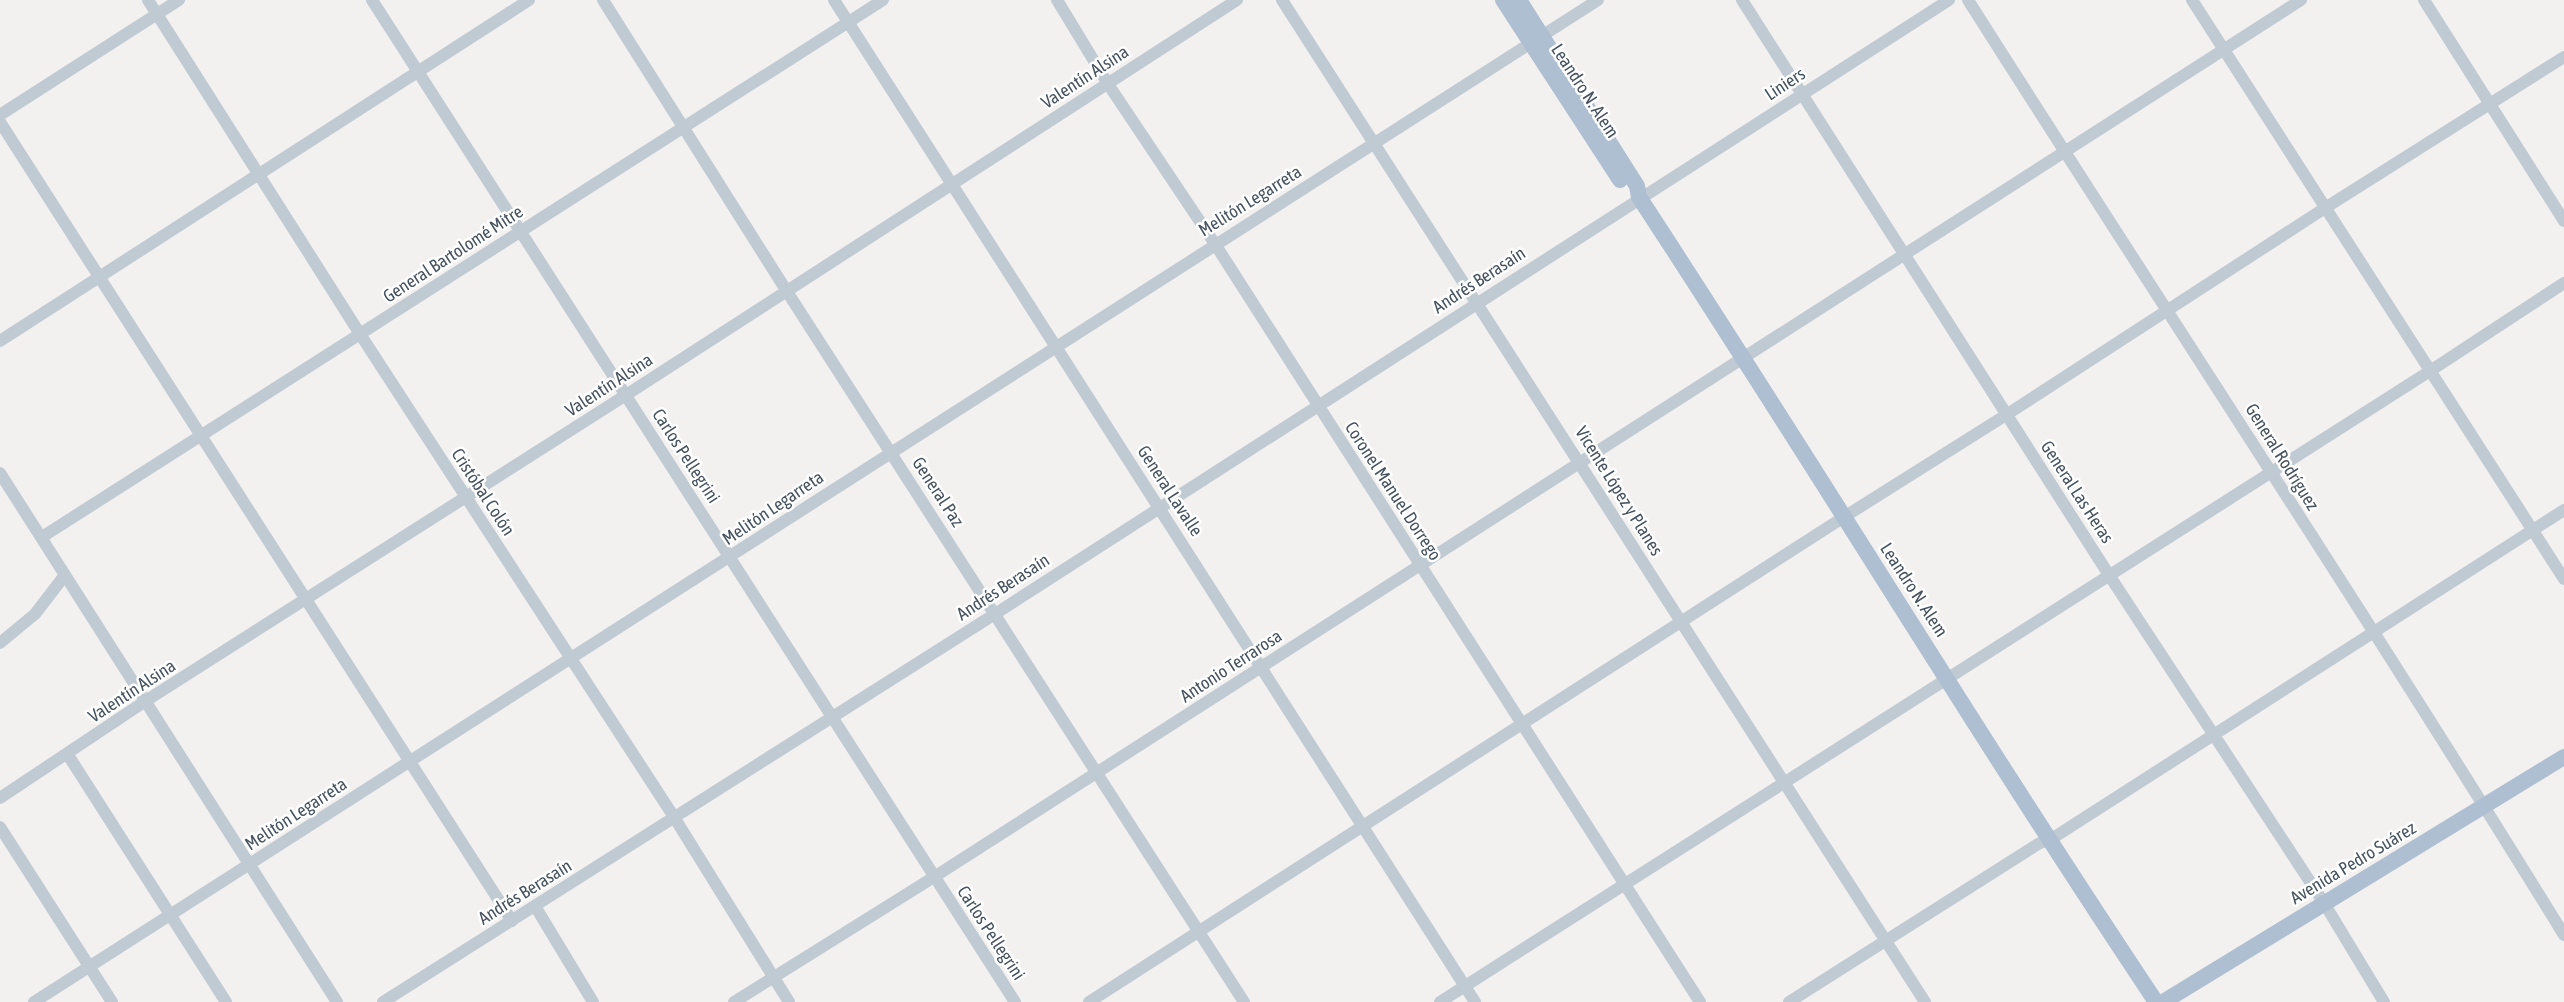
<svg xmlns="http://www.w3.org/2000/svg" width="2564" height="1002" font-family="'Asap Condensed',sans-serif">
  <style>
    .lines { fill: none; stroke-linecap: round; stroke-linejoin: round }
    .minor { stroke: #c0cad3; stroke-width: 12 }
    .major { stroke: #aebfd1; stroke-width: 16 }
    .labels { text-anchor: middle; stroke-width: 5; stroke-linejoin: round; paint-order: stroke }
    .street-label { font-size: 18px; fill: #465360; stroke: #fff }
  </style>
  <rect width="100%" height="100%" fill="#f3f0f0"/>
  <g class="lines">
    <g class="minor">
      <polyline points="148,0 360,334 674,817 789,1002"/>
      <polyline points="372,0 1015,1002"/>
      <polyline points="603,0 786,290 1244,1002"/>
      <polyline points="834,0 1475,1002"/>
      <polyline points="1057,0 1108,84 1215,244 1700,1002"/>
      <polyline points="1282,0 1925,1002"/>
      <polyline points="1742,0 2109,575 2324,903 2384,1002"/>
      <path d="M1968,0c198,312 402,620 596,935"/>
      <polyline points="2192,0 2564,579"/>
      <polyline points="2424,0 2564,221"/>
      <polyline points="0,115 179,0"/>
      <polyline points="0,122 512,921"/>
      <polyline points="0,341 529,0"/>
      <polyline points="0,473 337,1002"/>
      <polyline points="42,537 883,0"/>
      <polyline points="0,643 35,614 65,575"/>
      <polyline points="68,755 226,1002"/>
      <polyline points="0,798 144,702 626,395 1237,0"/>
      <polyline points="0,827 112,1002"/>
      <polyline points="535,906 593,1002"/>
      <polyline points="34,1002 1598,0"/>
      <polyline points="383,1002 995,614 1949,0"/>
      <polyline points="734,1002 934,877 2301,0"/>
      <polyline points="1089,1002 1844,517 2006,415 2325,208 2564,57"/>
      <polyline points="1440,1002 2430,371 2564,283"/>
      <polyline points="1789,1002 2038,844 2056,836 2564,510"/>
    </g>
    <g class="major">
      <polyline points="1503,0 1620,180"/>
      <path d="M1519,0l118,186 2,11c175,267 340,540 517,805"/>
      <polyline points="2163,1002 2564,757"/>
    </g>
  </g>
  <g class="labels">
    <g class="street-label">
      <text transform="translate(1085 77) rotate(-33)" y="6">Valentín Alsina</text>
      <text transform="translate(1785 84) rotate(-33)" y="6">Liniers</text>
      <text transform="translate(1585 91) rotate(57)" y="6">Leandro N. Alem</text>
      <text transform="translate(1250 201) rotate(-32)" y="6">Melitón Legarreta</text>
      <text transform="translate(453 254) rotate(-33)" y="6">General Bartolomé Mitre</text>
      <text transform="translate(1479 280) rotate(-33)" y="6">Andrés Berasaín</text>
      <text transform="translate(609 385) rotate(-33)" y="6">Valentín Alsina</text>
      <text transform="translate(686 456) rotate(57)" y="6">Carlos Pellegrini</text>
      <text transform="translate(2282 457) rotate(58)" y="6">General Rodríguez</text>
      <text transform="translate(1170 491) rotate(57)" y="6">General Lavalle</text>
      <text transform="translate(1393 491) rotate(57)" y="6">Coronel Manuel Dorrego</text>
      <text transform="translate(1619 491) rotate(58)" y="6">Vicente López y Planes</text>
      <text transform="translate(483 492) rotate(57)" y="6">Cristóbal Colón</text>
      <text transform="translate(938 492) rotate(57)" y="6">General Paz</text>
      <text transform="translate(2077 492) rotate(57)" y="6">General Las Heras</text>
      <text transform="translate(773 508) rotate(-34)" y="6">Melitón Legarreta</text>
      <text transform="translate(1003 587) rotate(-33)" y="6">Andrés Berasaín</text>
      <text transform="translate(1914 590) rotate(57)" y="6">Leandro N. Alem</text>
      <text transform="translate(1231 666) rotate(-33)" y="6">Antonio Terrarosa</text>
      <text transform="translate(132 691) rotate(-33)" y="6">Valentín Alsina</text>
      <text transform="translate(296 814) rotate(-33)" y="6">Melitón Legarreta</text>
      <text transform="translate(2353 863) rotate(-31)" y="6">Avenida Pedro Suárez</text>
      <text transform="translate(525 892) rotate(-32)" y="6">Andrés Berasaín</text>
      <text transform="translate(991 933) rotate(57)" y="6">Carlos Pellegrini</text>
    </g>
  </g>
</svg>
